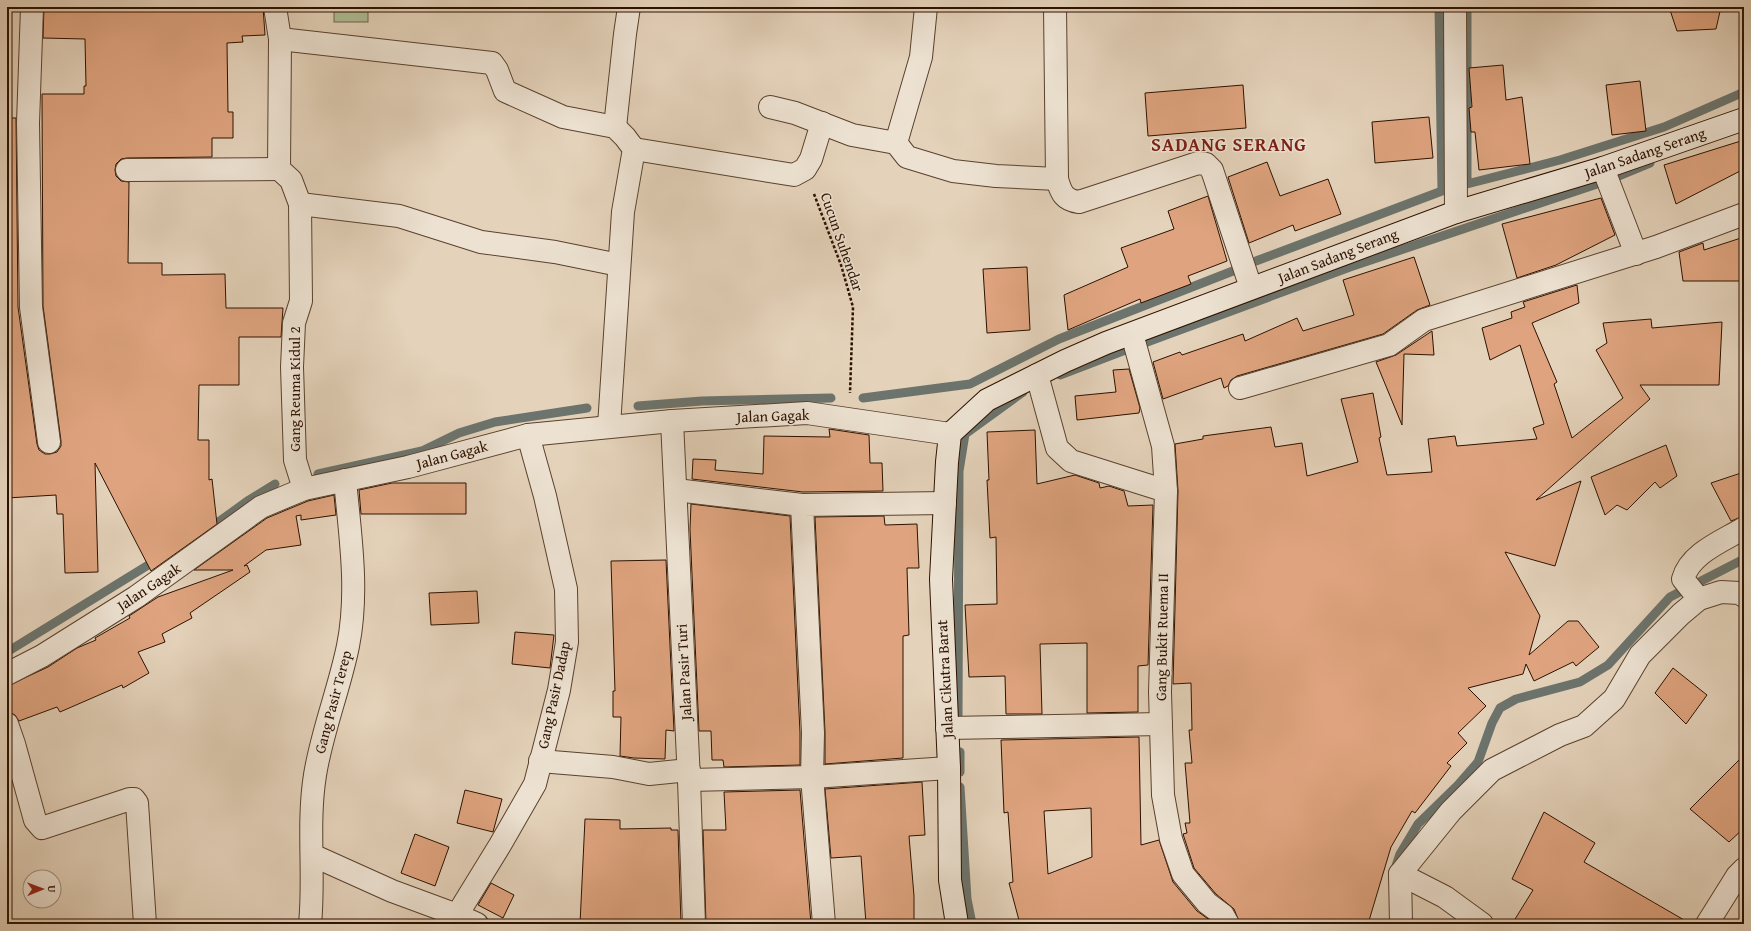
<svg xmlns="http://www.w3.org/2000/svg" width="1751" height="931" font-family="'Gentium Book Plus',serif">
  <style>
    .green { fill: #afbd93; stroke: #6e674a }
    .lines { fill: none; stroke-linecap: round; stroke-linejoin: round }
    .stream { stroke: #6c746d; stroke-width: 9 }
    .building { fill: #dfa47f; stroke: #2c1100; fill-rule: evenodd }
    .street-casing { stroke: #5a412e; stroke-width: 24 }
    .secondary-casing { stroke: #2c1100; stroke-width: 24 }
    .path { stroke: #2c1100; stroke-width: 2.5; stroke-dasharray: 3 2; stroke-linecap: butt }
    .street { stroke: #ede2d2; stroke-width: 22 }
    .secondary { stroke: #ede2d2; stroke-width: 22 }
    .labels { text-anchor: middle; stroke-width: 3; stroke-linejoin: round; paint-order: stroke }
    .street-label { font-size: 15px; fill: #2c1100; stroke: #ede2d2 }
    .district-label { font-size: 19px; font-weight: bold; letter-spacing: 1px; fill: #7a1f14; stroke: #ede2d2 }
  </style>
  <rect width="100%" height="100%" fill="#e4d2ba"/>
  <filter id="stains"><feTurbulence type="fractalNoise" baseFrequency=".005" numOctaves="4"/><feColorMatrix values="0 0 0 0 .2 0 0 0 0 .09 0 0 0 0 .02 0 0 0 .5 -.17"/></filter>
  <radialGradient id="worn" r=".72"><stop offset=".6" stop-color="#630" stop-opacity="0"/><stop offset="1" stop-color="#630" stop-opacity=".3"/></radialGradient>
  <rect class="green" x="334" y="7" width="34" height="15"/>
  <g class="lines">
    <g class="stream">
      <polyline points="1467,7 1467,184 1560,160 1664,127 1744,92"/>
      <polyline points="1616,177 1650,163"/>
      <polyline points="1256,261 1442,191 1439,7"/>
      <polyline points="1139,345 1350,267 1603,182"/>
      <polyline points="1060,375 1128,349"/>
      <polyline points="863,398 970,384 1059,339 1238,269"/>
      <polyline points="638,406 702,401 831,398"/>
      <polyline points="318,474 422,451 459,433 495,422 587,408"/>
      <polyline points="206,531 249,500 275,484"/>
      <polyline points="7,652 158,559"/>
      <polyline points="958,719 959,471 965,434 1023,392"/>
      <polyline points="960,772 960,752"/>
      <polyline points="960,787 967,899 972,924"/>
      <polyline points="1395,869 1400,854 1418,824 1458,785 1478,762 1492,723 1500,708 1516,699 1580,682 1608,665 1670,597 1744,559"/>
    </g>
  </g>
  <g class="building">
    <polygon points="44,7 263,7 265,35 242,36 243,42 227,43 228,112 233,112 233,138 212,138 212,157 127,158 121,159 116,164 115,170 116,176 121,181 129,182 128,263 162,263 162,275 225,274 226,308 283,308 281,337 239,337 239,385 199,385 198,440 209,440 209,480 212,479 217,524 151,571 95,463 98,572 65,573 63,514 57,514 56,495 7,498 7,118 16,118 18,307 37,444 39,450 45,454 50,454 57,452 61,446 61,441 43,306 42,94 84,94 84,86 86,86 85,39 43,38"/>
    <polygon points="1669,7 1721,7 1716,29 1677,31"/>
    <polygon points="1503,65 1506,100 1522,97 1530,164 1479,170 1475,132 1471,132 1469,108 1472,107 1469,68"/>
    <polygon points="1640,81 1646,131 1612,135 1606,85"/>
    <polygon points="1243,85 1246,128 1148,136 1145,93"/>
    <polygon points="1429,117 1433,158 1375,163 1372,122"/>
    <polygon points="1744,140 1744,169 1676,204 1664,165"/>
    <polygon points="1267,162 1280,196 1328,179 1341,214 1295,231 1293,225 1249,243 1228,177"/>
    <polygon points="1208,196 1227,261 1188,276 1191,284 1141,303 1140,299 1068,330 1064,295 1128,267 1121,248 1174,229 1168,211"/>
    <polygon points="1601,198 1615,235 1556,265 1517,278 1502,224"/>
    <polygon points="1744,237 1744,281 1683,281 1679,252 1703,243 1704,250"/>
    <polygon points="1414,257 1430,305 1417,310 1383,334 1237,376 1231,380 1228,386 1224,388 1221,378 1163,399 1153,362 1180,352 1182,355 1243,334 1245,341 1297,318 1303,331 1354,315 1343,280"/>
    <polygon points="1027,267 1030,330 987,333 983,269"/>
    <polygon points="1577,285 1579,303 1532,323 1557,382 1554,384 1572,438 1623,398 1596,350 1607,343 1603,323 1651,319 1652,328 1722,322 1719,385 1640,385 1650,399 1536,500 1581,481 1555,566 1505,552 1540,616 1529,655 1568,621 1578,621 1599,647 1576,666 1573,662 1534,681 1526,664 1523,674 1468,688 1486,706 1458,733 1467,743 1447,763 1451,766 1415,813 1412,811 1391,847 1368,924 1240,924 1234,909 1216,894 1194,868 1183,834 1187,833 1185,823 1190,823 1185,763 1192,763 1189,730 1192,730 1191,683 1173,684 1178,491 1175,444 1203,439 1203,436 1271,427 1275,447 1302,443 1307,476 1358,462 1341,399 1373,393 1381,437 1379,438 1387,475 1432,472 1428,439 1455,436 1457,446 1537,439 1533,428 1544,424 1520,345 1490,360 1482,328 1512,318 1511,312 1525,307 1523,302"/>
    <polygon points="1432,331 1434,355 1404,354 1402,425 1376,362 1396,355"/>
    <polygon points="1129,369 1140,408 1139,413 1077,420 1075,396 1116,392 1113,370"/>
    <polygon points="829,429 869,435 870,463 882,463 883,491 803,492 692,479 693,459 716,460 715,470 763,474 764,436 830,437"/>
    <polygon points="1035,430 1037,484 1075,475 1099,483 1100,488 1109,486 1124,491 1128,506 1153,505 1148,665 1138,666 1138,712 1087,713 1087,643 1040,644 1042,714 1006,714 1005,676 969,677 965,605 997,604 996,537 990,538 987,480 989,480 987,432"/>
    <polygon points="1666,445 1677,476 1660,488 1655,482 1627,510 1617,505 1605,515 1591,477"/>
    <polygon points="1744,472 1744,516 1731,521 1711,483"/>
    <polygon points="392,483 466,483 466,514 361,514 359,490"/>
    <polygon points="334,495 336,515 301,520 301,515 296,516 301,545 266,550 244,566 247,565 250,572 190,613 192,618 162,634 165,642 138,652 149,673 123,688 122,685 60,712 57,707 19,721 15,715 11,713 7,702 7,686 48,667 77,648 96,640 95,638 130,618 129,616 158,597 233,570 194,570 267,518 308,501"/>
    <polygon points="691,504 790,516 800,733 800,765 724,767 723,760 712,760 711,731 699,731 690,529"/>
    <polygon points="884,516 885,525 917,524 919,568 907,568 909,635 903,636 903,758 825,764 825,732 815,517"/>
    <polygon points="666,560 674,731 666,730 665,759 634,758 620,756 621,717 613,717 613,691 615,691 611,561"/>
    <polygon points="477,591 479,623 431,625 429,593"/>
    <polygon points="515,632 554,635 550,668 512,664"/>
    <polygon points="1673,668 1707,695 1686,724 1655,693"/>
    <path d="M1139,737l2,108 18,-5 14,42 24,29 14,10 -7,3h-184l-11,-41 4,-1 -5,-70 -4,1 -3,-73zM1091,808l1,49 -44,17 -4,-63z"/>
    <polygon points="1744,755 1744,828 1729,842 1690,809"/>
    <polygon points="922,782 925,835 909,836 914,896 914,924 866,924 861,856 831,858 825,789"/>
    <polygon points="465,790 502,799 493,832 457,823"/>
    <polygon points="800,790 811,924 706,924 703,830 726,830 724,792"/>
    <polygon points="1544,812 1595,843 1584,862 1691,924 1512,924 1533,890 1512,879"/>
    <polygon points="585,819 620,820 620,829 671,828 671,830 678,830 681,924 580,924"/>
    <polygon points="415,834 449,847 435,886 401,873"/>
    <polygon points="491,883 514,895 503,918 478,905"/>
  </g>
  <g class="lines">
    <defs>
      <g id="street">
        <polyline points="32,7 28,123 31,307 49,442"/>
        <polyline points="275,7 280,39 279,169 291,180 300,204 301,301 294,323 292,367 295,460 304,489"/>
        <path d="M1055,7l2,172c4,14 7,21 22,23l119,-39 8,1 6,6 39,118"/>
        <polyline points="1455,7 1456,212"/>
        <polyline points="280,39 492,63 497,70 505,91 563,117 615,127 625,137 634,149 623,212 609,426"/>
        <polyline points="770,107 795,113 852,135 896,143 907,157 953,171 996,176 1057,179"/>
        <polyline points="615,127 625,34 629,7"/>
        <polyline points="896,143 921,57 926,7"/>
        <polyline points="634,149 794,175 805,169 811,159 822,123"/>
        <polyline points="1603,168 1636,254"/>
        <polyline points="127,170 279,169"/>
        <polyline points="300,204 399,216 481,242 555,252 619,265"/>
        <polyline points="1132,334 1163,446 1166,491 1160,692 1163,795 1171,839 1183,874 1207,903 1223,915 1228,924"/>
        <polyline points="1037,375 1057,448 1071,461 1166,491"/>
        <polyline points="1240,388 1389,345 1424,320 1656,247 1744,214"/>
        <polyline points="672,421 689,780 694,924"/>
        <polyline points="676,490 802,505"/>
        <path d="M1699,599l-16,-20c7,-26 40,-38 61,-51"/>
        <polyline points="7,674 42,656 136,597 261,507 304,489 408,467 528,435 672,421 807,413 950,434"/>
        <polyline points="7,724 14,744 35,820 42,828 130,799 134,799 137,803 145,924"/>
        <polyline points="947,728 1161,724"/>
        <polyline points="540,761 613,767 649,774 689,770"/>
        <polyline points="689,780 812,777 949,768"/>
        <polyline points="312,855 392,891 457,915 477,924"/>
        <polyline points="1400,874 1451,811 1492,770 1560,735 1584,726 1614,699 1640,655 1681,614 1699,599 1721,592 1739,593 1744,596"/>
        <polyline points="1400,874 1445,897 1482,924"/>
        <polyline points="1400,874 1401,924"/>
        <polyline points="457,915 500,845 535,784 559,690 567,642 566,589 545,496 528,435"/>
        <path d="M310,924c5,-49 -3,-99 5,-149 7,-44 24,-85 33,-129 11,-55 2,-111 -3,-166"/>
        <polyline points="824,924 812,777 813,733 802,505 945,503"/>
        <polyline points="1707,924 1737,876 1744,869"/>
      </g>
      <polyline id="secondary" points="957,924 950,880 949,768 941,579 947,462 950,434 987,400 1065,361 1106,343 1456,212 1603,168 1744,119"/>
    </defs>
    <use href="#street" class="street-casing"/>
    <use href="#secondary" class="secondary-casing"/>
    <polyline class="path" points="814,194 841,265 853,307 850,393"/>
    <use href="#street" class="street"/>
    <use href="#secondary" class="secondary"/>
  </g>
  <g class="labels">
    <g class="street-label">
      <text transform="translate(1645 153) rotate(-19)" y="5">Jalan Sadang Serang</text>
      <text transform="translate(842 242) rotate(71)" y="5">Cucun Suhendar</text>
      <text transform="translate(1338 256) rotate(-21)" y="5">Jalan Sadang Serang</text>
      <text transform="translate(295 389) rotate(-90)" y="5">Gang Reuma Kidul 2</text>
      <text transform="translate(773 416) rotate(-2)" y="5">Jalan Gagak</text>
      <text transform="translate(452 455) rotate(-15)" y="5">Jalan Gagak</text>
      <text transform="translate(149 587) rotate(-34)" y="5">Jalan Gagak</text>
      <text transform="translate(1162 637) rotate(-89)" y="5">Gang Bukit Ruema II</text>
      <text transform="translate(684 672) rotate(-93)" y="5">Jalan Pasir Turi</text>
      <text transform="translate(945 679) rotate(-93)" y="5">Jalan Cikutra Barat</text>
      <text transform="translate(554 695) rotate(-78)" y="5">Gang Pasir Dadap</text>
      <text transform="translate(333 702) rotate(-75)" y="5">Gang Pasir Terep</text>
    </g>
    <g class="district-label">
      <text x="1229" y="151">SADANG SERANG</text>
    </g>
  </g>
  <rect width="1751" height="931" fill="none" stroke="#e4d2ba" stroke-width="24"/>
  <rect x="8" y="8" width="1735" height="915" fill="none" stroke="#2c1100" stroke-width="2"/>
  <rect x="12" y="12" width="1727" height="907" fill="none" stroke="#2c1100"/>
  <g transform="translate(42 889) rotate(89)"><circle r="19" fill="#ede2d2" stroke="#a08e7e"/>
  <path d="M0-3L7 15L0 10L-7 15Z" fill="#8f2418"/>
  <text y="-6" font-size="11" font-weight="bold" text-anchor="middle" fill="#2c1100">U</text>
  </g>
  <rect width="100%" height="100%" filter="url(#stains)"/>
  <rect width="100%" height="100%" fill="url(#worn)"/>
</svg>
